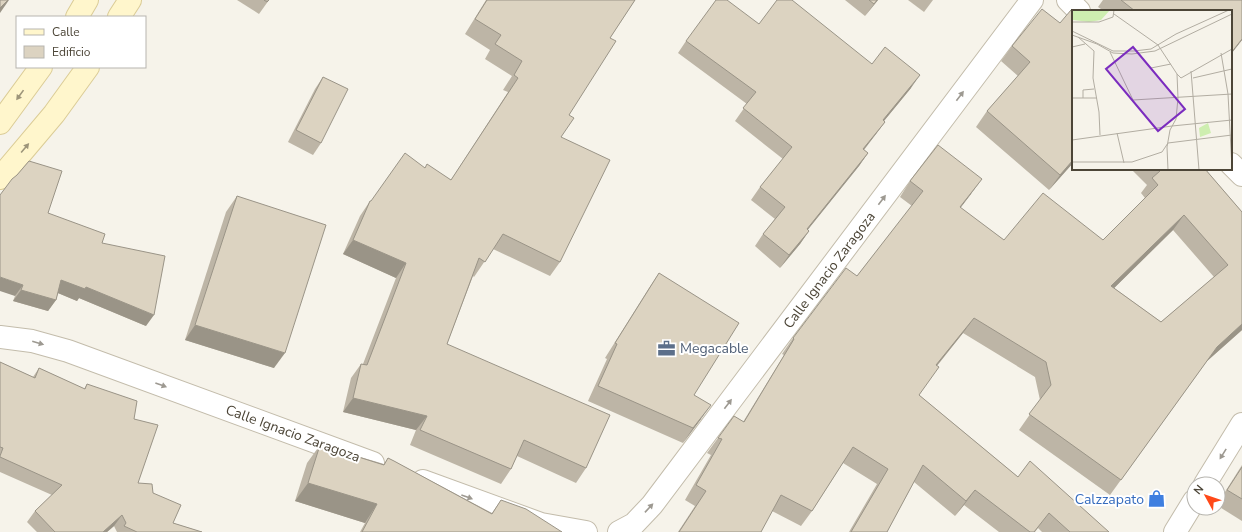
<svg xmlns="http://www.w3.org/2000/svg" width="1242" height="532" font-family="'Nunito Sans',sans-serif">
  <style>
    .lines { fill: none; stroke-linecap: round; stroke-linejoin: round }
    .street-casing { stroke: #c3bcab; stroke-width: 24 }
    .secondary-casing { stroke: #dbcc96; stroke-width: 24 }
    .street { stroke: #fff; stroke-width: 22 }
    .secondary { stroke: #fff6cc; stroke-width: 22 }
    .wall { fill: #bdb5a6; fill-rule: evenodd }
    .shaded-wall { fill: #9a9487 }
    .building { fill: #dcd3c1; stroke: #9a9487; fill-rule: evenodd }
    .oneway { fill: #9d957a }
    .oneway2 { fill: #9d9991 }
    .labels { text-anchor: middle; stroke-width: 4; stroke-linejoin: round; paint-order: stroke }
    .street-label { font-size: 14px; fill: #4c4537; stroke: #fff }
    .service-label { font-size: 14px; fill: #4e5e75; stroke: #fff; text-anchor: start }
    .shop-label { font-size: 14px; fill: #366cbe; stroke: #fff; text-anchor: end }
    .inset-road { fill: none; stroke: #b2ada2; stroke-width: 1 }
    .view { fill: #7b2cbf; fill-opacity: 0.15; stroke: #7b2cbf; stroke-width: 2 }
    .inset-edge { fill: none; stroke: #4c4537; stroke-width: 2 }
  </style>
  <rect width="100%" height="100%" fill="#f6f3ea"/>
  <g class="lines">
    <defs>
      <g id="street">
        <polyline points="1068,0 1079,11"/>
        <polyline points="1231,164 1242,175"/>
        <polyline points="0,337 32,341 68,351 373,463"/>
        <polyline points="423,481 541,524 586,532"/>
        <polyline points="1205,484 1242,424"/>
        <polyline points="619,532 634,524 652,505 1032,0"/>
        <polyline points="1175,532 1194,501"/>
      </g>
      <g id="secondary">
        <polyline points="77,17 87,0"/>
        <polyline points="119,17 130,0"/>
        <polyline points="0,123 41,67"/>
        <polyline points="0,178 54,114 88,67"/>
      </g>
    </defs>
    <use href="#street" class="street-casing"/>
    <use href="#secondary" class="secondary-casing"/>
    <use href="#street" class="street"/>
    <use href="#secondary" class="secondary"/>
  </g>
  <g class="wall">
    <polygon points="237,0 269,0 259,14"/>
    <polygon points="486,0 635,0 610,38 569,115 561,137 560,262 550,276 493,249 474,277 473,276 447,344 586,468 576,483 517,456 511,469 501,484 410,445 416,430 343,412 351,378 361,364 363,364 396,278 343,254 360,216 370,201 371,201 425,167 451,180 508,92 503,90 512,76 485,59 490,50 465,34"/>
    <polygon points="845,0 878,0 865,16"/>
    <polygon points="908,0 933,0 924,12"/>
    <polygon points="1103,0 1242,0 1242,40 1231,54 1231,11 1104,11 1098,7"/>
    <polygon points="1060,23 1073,163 1049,190 976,127 987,111 1018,76 1001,61 1012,46"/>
    <polygon points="759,24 872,64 911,88 884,121 885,122 864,150 868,153 859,166 807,230 809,231 800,244 780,268 755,246 763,234 775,219 751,200 760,187 783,159 735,121 747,104 678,53 686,41"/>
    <polygon points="323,77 321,143 313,155 288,142 315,89"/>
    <path d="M1131,169h74l37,43v118l-36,32 -96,133 -91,-65 21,-30 -5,-23 -72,-44 -26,33 -18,29 99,82 91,55h-67l-4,-4 -3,4h-36l-35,-27 -9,11 -41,-34 -27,50h-38l28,-48 -34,-21 -31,48 -11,15 -29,-15 -11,21h-83l17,-26 -10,-6 26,-45 -4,-2 11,-15 25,-16 41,-67 -2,-1 11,-16 64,-62 55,-70 -12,-9 10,-16 61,13 -11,14 44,32h99l42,-42 -4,-5 6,-8zM1173,230l41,47 -53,45 -47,-34z"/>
    <polygon points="237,196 274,368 185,340 226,212"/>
    <polygon points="48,213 102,243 146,326 79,298 77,301 58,293 56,300 48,311 13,301 15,296"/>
    <polygon points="659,273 701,419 683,443 588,401 607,359 605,358 649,288"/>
    <polygon points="0,362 33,377 39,368 84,389 87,384 134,419 138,483 153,493 173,523 202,532 117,532 114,526 107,532 37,532 27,522 35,511 52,495 0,472"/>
    <polygon points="320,445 384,464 388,458 492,513 501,500 562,532 360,532 365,523 295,501 307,463"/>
    <polygon points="1242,465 1242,521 1218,506 1218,503"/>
  </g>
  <g class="shaded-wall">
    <polygon points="8,0 9,0 0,13 0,8"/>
    <polygon points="877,0 878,0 865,16"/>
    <polygon points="1242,39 1242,40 1231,54 1231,53"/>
    <polygon points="920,75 911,88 874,133 883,120"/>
    <polygon points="885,122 876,134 854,162 863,149"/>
    <polygon points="868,153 859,166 798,242 807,229"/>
    <polygon points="1073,160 1073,163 1049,190 1060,175"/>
    <polygon points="982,179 971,194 949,223 960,207"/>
    <polygon points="1184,215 1173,230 1101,301 1111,286"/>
    <polygon points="809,231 800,244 780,268 789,255"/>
    <polygon points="353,240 406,263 396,278 343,254"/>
    <polygon points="0,277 23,285 15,296 0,291"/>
    <polygon points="61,280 86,287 154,315 146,326 79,298 77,301 53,291"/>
    <polygon points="21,290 56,300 48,311 13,301"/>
    <polygon points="974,318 963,333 925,380 936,365"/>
    <polygon points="1242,324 1242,330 1206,362 1110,495 1217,347"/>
    <polygon points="195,325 285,353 274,368 185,340"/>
    <polygon points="353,398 427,416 416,430 343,412"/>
    <polygon points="711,405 701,419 683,443 693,428"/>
    <polygon points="308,483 377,504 365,523 295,501"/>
    <polygon points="975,490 964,505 955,516 966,501"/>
    <polygon points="122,515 114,526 107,532 103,532"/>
  </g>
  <g class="building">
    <polygon points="0,0 8,0 0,8"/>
    <polygon points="264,0 269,0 267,2"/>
    <polygon points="487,0 635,0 610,38 616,41 569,115 574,118 561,137 610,160 560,262 503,234 485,262 479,258 447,344 610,415 586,468 524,440 511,469 420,430 427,416 353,398 361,364 367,365 406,263 353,240 370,201 371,201 405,153 425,168 427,164 451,180 518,78 514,75 522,61 495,44 501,35 475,19"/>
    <polygon points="716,0 727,0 759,24 777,0 792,0 872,64 885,47 920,75 883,120 885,122 863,149 868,153 807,229 809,231 789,255 763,234 785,207 760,187 792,147 743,108 756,92 686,41"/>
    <polygon points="869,0 877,0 874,4"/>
    <polygon points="1121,0 1242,0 1242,39 1231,53 1231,11 1135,11"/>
    <polygon points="1042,9 1060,23 1071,10 1073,12 1073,160 1060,175 987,111 1030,62 1012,46"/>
    <polygon points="323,77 348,89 321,143 296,130"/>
    <path d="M938,145l44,34 -22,28 44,33 39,-47 60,47 55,-55 -6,-7 8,-7 -2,-2h47l37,43v112l-25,23 -96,133 -92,-66 22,-29 -5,-23 -72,-44 -38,47 3,2 -20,28 99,82 12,-16 79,71h-39l-21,-19 -15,19h-4l-55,-42 -9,11 -43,-36 -36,67h-36l37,-63 -35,-22 -41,64 -31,-16 -20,37h-82l27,-41 -10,-6 26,-46 -4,-1 16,-22 10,6 50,-83 -1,-1 53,-70 11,8 66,-85 -13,-10zM1184,215l44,50 -67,57 -50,-36z"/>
    <polygon points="29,161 62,171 48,213 105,234 102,243 165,256 154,315 86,287 85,289 61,280 56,300 21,290 23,285 0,277 0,195 12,179 17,175"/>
    <polygon points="237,196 326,225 285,353 195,325"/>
    <polygon points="659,273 739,323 694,395 711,405 693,428 598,386 617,344 615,343"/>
    <polygon points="0,362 35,378 39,368 85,389 87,384 137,401 134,419 158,425 138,483 152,484 153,493 181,505 173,523 202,532 137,532 124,526 126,523 122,515 103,532 55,532 35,511 62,485 0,457 0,456 3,448 0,447"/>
    <polygon points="320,445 384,465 388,458 394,461 492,514 501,500 526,509 562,532 362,532 377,504 308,483"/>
    <polygon points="1242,467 1242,499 1227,490"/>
  </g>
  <defs><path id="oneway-solid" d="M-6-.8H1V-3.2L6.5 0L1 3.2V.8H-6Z"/></defs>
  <g class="oneway">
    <use href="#oneway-solid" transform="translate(20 95) rotate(126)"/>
    <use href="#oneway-solid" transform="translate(25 148) rotate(-50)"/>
  </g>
  <g class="oneway2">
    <use href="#oneway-solid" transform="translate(960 96) rotate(-53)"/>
    <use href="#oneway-solid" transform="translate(882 200) rotate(-53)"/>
    <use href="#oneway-solid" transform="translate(38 343) rotate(16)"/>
    <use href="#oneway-solid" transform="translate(161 385) rotate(20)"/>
    <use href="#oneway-solid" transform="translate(728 404) rotate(-53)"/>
    <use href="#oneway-solid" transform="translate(1223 454) rotate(122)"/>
    <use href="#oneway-solid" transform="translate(467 497) rotate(20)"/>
    <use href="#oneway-solid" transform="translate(649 508) rotate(-47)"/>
  </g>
  <defs>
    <symbol id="office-bare" viewBox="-9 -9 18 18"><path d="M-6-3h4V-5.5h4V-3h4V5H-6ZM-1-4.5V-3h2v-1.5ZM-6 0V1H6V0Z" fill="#5c6f8a" stroke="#fff" stroke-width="2.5" paint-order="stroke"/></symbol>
    <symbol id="shop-bare" viewBox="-9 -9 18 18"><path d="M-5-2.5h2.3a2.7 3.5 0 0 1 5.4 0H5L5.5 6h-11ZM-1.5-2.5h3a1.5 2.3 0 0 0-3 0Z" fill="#3f7fe0" stroke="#fff" stroke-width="2.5" paint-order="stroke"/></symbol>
  </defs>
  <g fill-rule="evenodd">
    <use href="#office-bare" x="654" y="336" width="25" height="25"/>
    <use href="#shop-bare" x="1144" y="486" width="25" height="25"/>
  </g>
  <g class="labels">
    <g class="street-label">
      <text transform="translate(829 270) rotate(-53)" y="5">Calle Ignacio Zaragoza</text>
      <text transform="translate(293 433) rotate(20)" y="5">Calle Ignacio Zaragoza</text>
    </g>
    <g class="service-label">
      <text x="680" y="353">Megacable</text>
    </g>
    <g class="shop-label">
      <text x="1144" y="504">Calzzapato</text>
    </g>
  </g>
  <g transform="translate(1072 10)">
    <rect width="160" height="160" fill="#f6f3ea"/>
    <path d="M0,0h38l-9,10 -12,2 -16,-2zM136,113l3,10 -11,4 -1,-9z" fill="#ceeeb0"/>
    <path class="inset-road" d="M42,4l44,31 19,29 1,24 -2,21 -6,11 -3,17 1,23M0,12h27l14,-5 1,-7M0,21l41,20h21l17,-2 25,-15 53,-24M0,25l25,9 16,9 19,1 23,-3 77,-37M6,27l16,14 -1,27 6,34 1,23M0,37l13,-3M38,42l23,48 99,-6M149,43l7,41 4,74M79,58l20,-4M119,61l8,99M105,64l4,4 51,-29M121,68l39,-9M0,88h25M11,88v-8l11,-1M45,123l7,30M0,130l100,-14 60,-6M0,152h60l30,-10 6,-9 64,-8"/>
    <path class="view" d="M61,37l52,62 -27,22 -52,-62z"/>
    <rect width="160" height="160" class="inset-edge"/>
  </g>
  <rect x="16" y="16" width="130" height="52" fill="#ffffff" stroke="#b7b5af"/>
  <rect x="24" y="29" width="20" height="6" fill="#fff6cc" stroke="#b7b5af"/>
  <text x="52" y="36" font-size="12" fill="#4c4537">Calle</text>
  <rect x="24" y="46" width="20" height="12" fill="#dcd3c1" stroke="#b7b5af"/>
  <text x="52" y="56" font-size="12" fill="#4c4537">Edificio</text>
  <g transform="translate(1206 496) rotate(310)"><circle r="19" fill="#ffffff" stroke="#b7b5af"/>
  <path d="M0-3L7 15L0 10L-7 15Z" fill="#ff4919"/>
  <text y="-6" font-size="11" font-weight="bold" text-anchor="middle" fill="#4c4537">N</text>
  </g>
</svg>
